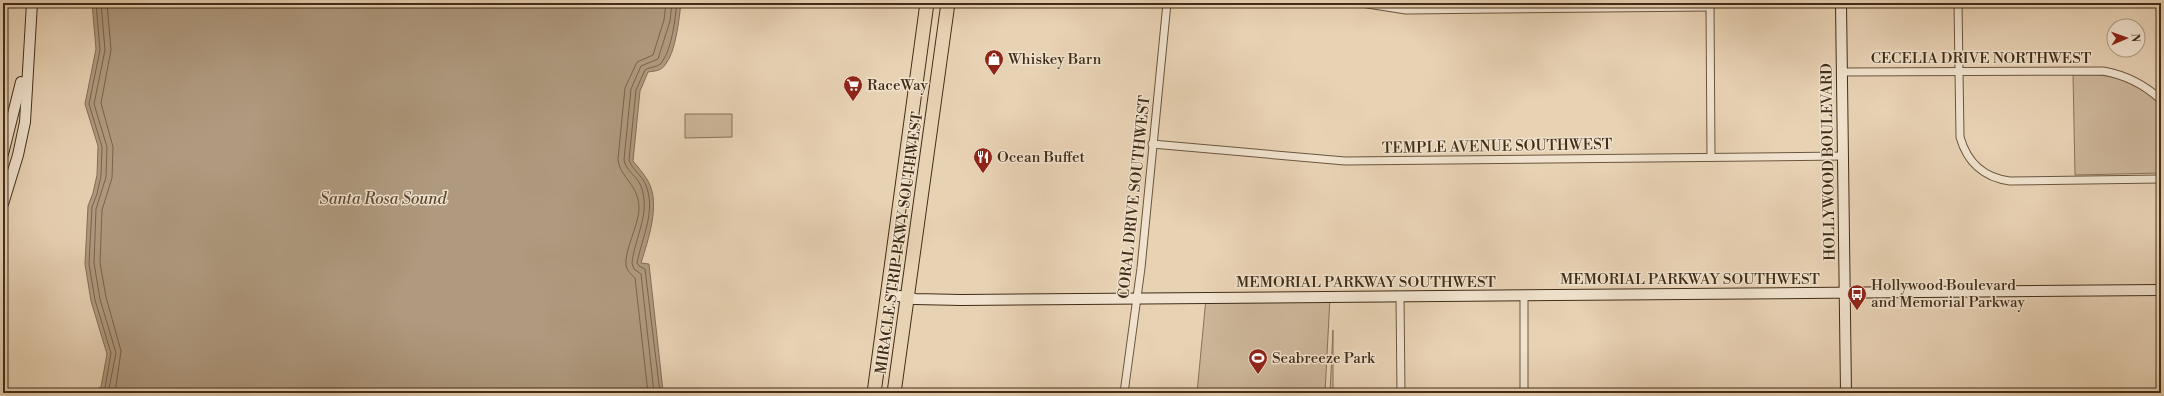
<svg xmlns="http://www.w3.org/2000/svg" width="2164" height="396" font-family="'Libre Bodoni',serif">
  <style>
    .green { fill: #ccb699; stroke: #867258 }
    .water { fill: #af9a7f; stroke: #836e55 }
    .lines { fill: none; stroke-linecap: round; stroke-linejoin: round }
    .shore { stroke: #78644b; stroke-width: 1 }
    .street-casing { stroke: #6b563e; stroke-width: 9 }
    .secondary-casing { stroke: #412d17; stroke-width: 12 }
    .highway-casing { stroke: #412d17; stroke-width: 15 }
    .street { stroke: #f0e2ce; stroke-width: 7 }
    .secondary { stroke: #f0e2ce; stroke-width: 10 }
    .highway { stroke: #e8d2b4; stroke-width: 13 }
    .labels { text-anchor: middle; stroke-width: 3; stroke-linejoin: round; paint-order: stroke }
    .street-label { font-size: 15px; fill: #412d17; stroke: #f0e2ce }
    .poi-label { font-size: 15px; fill: #412d17; stroke: #f0e2ce; text-anchor: start }
    .water-label { font-size: 16px; font-style: italic; fill: #5c4831; stroke: #f0e2ce }
  </style>
  <rect width="100%" height="100%" fill="#e8d2b4"/>
  <filter id="stains"><feTurbulence type="fractalNoise" baseFrequency=".005" numOctaves="4"/><feColorMatrix values="0 0 0 0 .2 0 0 0 0 .09 0 0 0 0 .02 0 0 0 .5 -.17"/></filter>
  <radialGradient id="worn" r=".72"><stop offset=".6" stop-color="#630" stop-opacity="0"/><stop offset="1" stop-color="#630" stop-opacity=".3"/></radialGradient>
  <g class="green">
    <path d="M2073,74c37,0 62,3 88,31v68l-86,2z"/>
    <polygon points="685,114 732,114 732,137 685,138"/>
    <polygon points="1330,297 1325,393 1197,393 1206,298"/>
    <polygon points="1333,330 1333,393 1330,393"/>
  </g>
  <path class="water" d="M92,3h589c-2,16 -5,49 -16,62 -4,6 -10,6 -17,7l-8,19 -7,70c5,6 11,13 15,20 13,23 0,59 -7,82l8,1 14,127 12,-1 1,3h-584l2,-3 7,-3 6,-33 -16,-53 -6,-37 3,-58 5,-13 4,-18 1,-29 -13,-42 11,-55z"/>
  <g class="lines">
    <g class="shore">
      <polyline points="96,3 100,50 89,104 102,147 101,176 97,194 92,207 89,264 95,300 111,353 105,388 98,393"/>
      <polyline points="101,3 105,50 94,104 107,147 106,177 96,209 94,263 100,299 116,353 108,393"/>
      <polyline points="107,3 111,50 101,103 113,147 112,178 102,210 100,263 106,297 121,351 115,393"/>
      <path d="M648,393l-13,-115c-4,-4 -8,-7 -9,-13 -2,-13 12,-39 13,-55 1,-25 -20,-33 -21,-51l7,-71 12,-26 16,-7 11,-35 2,-17"/>
      <path d="M654,393l-13,-119 -7,-5 -2,-6c3,-27 19,-49 9,-77 -4,-10 -15,-15 -17,-26l7,-71 10,-23 17,-7 12,-38 2,-18"/>
      <path d="M660,393l-15,-124 -6,-3 -2,-3c5,-26 20,-53 8,-80 -4,-8 -13,-14 -16,-23l7,-70 9,-20c6,-4 13,-2 17,-8 10,-13 13,-43 15,-59"/>
    </g>
    <defs>
      <g id="street">
        <polyline points="1361,3 1406,10 1710,7"/>
        <path d="M1958,3l2,134c7,25 24,41 50,44l151,-2"/>
        <polyline points="1710,4 1711,157"/>
        <path d="M1842,72l261,-1c23,4 41,13 58,29"/>
        <polyline points="1152,144 1345,161 1843,156"/>
        <polyline points="1524,295 1524,393"/>
        <polyline points="1400,296 1401,393"/>
        <polyline points="1124,393 1141,268 1167,3"/>
      </g>
      <g id="secondary">
        <polyline points="1841,3 1846,393"/>
        <polyline points="3,154 21,82"/>
        <polyline points="3,204 18,155 25,122 32,3"/>
        <polyline points="888,294 915,299 961,300 2161,290"/>
      </g>
      <g id="highway">
        <polyline points="874,393 927,3"/>
        <polyline points="894,393 948,3"/>
      </g>
    </defs>
    <use href="#street" class="street-casing"/>
    <use href="#secondary" class="secondary-casing"/>
    <use href="#highway" class="highway-casing"/>
    <use href="#street" class="street"/>
    <use href="#secondary" class="secondary"/>
    <use href="#highway" class="highway"/>
  </g>
  <defs>
    <symbol id="shop-pin" viewBox="-11 -11 22 30"><path d="M0 17L-7.5 6A9.5 9.5 0 1 1 7.5 6Z" fill="#8f2418" stroke="#f0e2ce"/><path d="M-5-2.5h2.3a2.7 3.5 0 0 1 5.4 0H5L5.5 6h-11ZM-1.5-2.5h3a1.5 2.3 0 0 0-3 0Z" fill="#fff"/></symbol>
    <symbol id="supermarket-pin" viewBox="-11 -11 22 30"><path d="M0 17L-7.5 6A9.5 9.5 0 1 1 7.5 6Z" fill="#8f2418" stroke="#f0e2ce"/><path d="M-6-5.5h2.5l.6 2H6L4.5 2H-2.5L-4.4-4H-6ZM-1.5 3.2a1.3 1.3 0 1 0 .1 0ZM3 3.2a1.3 1.3 0 1 0 .1 0Z" fill="#fff"/></symbol>
    <symbol id="restaurant-pin" viewBox="-11 -11 22 30"><path d="M0 17L-7.5 6A9.5 9.5 0 1 1 7.5 6Z" fill="#8f2418" stroke="#f0e2ce"/><path d="M-5-6h1v4h1v-4h1v4h1v-4h1v5L-1.5 .5V6h-2V.5L-5-1ZM5-6V6H3V1.5H1.5Q1.5-4 5-6Z" fill="#fff"/></symbol>
    <symbol id="bus-pin" viewBox="-11 -11 22 30"><path d="M0 17L-7.5 6A9.5 9.5 0 1 1 7.5 6Z" fill="#8f2418" stroke="#f0e2ce"/><path d="M-5-6H5V4H4V6H2V4H-2V6H-4V4H-5ZM-3.5-4V0h7V-4ZM-3.5 1.2v1.5H-2V1.2ZM2 1.2v1.5H3.5V1.2Z" fill="#fff"/></symbol>
    <symbol id="stadium-pin" viewBox="-11 -11 22 30"><path d="M0 17L-7.5 6A9.5 9.5 0 1 1 7.5 6Z" fill="#8f2418" stroke="#f0e2ce"/><path d="M0-5a6.5 5 0 1 0 0 10a6.5 5 0 1 0 0-10ZM-3.5-1.8h7v3.6h-7Z" fill="#fff"/></symbol>
  </defs>
  <g fill-rule="evenodd">
    <use href="#shop-pin" x="983" y="48" width="22" height="30"/>
    <use href="#supermarket-pin" x="842" y="74" width="22" height="30"/>
    <use href="#restaurant-pin" x="972" y="146" width="22" height="30"/>
    <use href="#bus-pin" x="1846" y="283" width="22" height="30"/>
    <use href="#stadium-pin" x="1247" y="347" width="22" height="30"/>
  </g>
  <g class="labels">
    <g class="street-label">
      <text x="1981" y="63">CECELIA DRIVE NORTHWEST</text>
      <text transform="translate(1497 146) rotate(-1)" y="5">TEMPLE AVENUE SOUTHWEST</text>
      <text transform="translate(1828 162) rotate(-91)" y="5">HOLLYWOOD BOULEVARD</text>
      <text transform="translate(1134 197) rotate(-84)" y="5">CORAL DRIVE SOUTHWEST</text>
      <text transform="translate(899 243) rotate(-82)" y="5">MIRACLE STRIP PKWY SOUTHWEST</text>
      <text x="1690" y="284">MEMORIAL PARKWAY SOUTHWEST</text>
      <text x="1366" y="287">MEMORIAL PARKWAY SOUTHWEST</text>
    </g>
    <g class="poi-label">
      <text x="1008" y="64">Whiskey Barn</text>
      <text x="867" y="90">RaceWay</text>
      <text x="997" y="162">Ocean Buffet</text>
      <text x="1871" y="290">Hollywood Boulevard<tspan x="1871" dy="17">and Memorial Parkway</tspan></text>
      <text x="1272" y="363">Seabreeze Park</text>
    </g>
    <g class="water-label">
      <text x="383" y="204">Santa Rosa Sound</text>
    </g>
  </g>
  <rect width="2164" height="396" fill="none" stroke="#e8d2b4" stroke-width="16"/>
  <rect x="4" y="4" width="2156" height="388" fill="none" stroke="#412d17" stroke-width="2"/>
  <rect x="8" y="8" width="2148" height="380" fill="none" stroke="#412d17"/>
  <g transform="translate(2126 38) rotate(88)"><circle r="19" fill="#f0e2ce" stroke="#aa9a85"/>
  <path d="M0-3L7 15L0 10L-7 15Z" fill="#8f2418"/>
  <text y="-6" font-size="11" font-weight="bold" text-anchor="middle" fill="#412d17">N</text>
  </g>
  <rect width="100%" height="100%" filter="url(#stains)"/>
  <rect width="100%" height="100%" fill="url(#worn)"/>
</svg>
